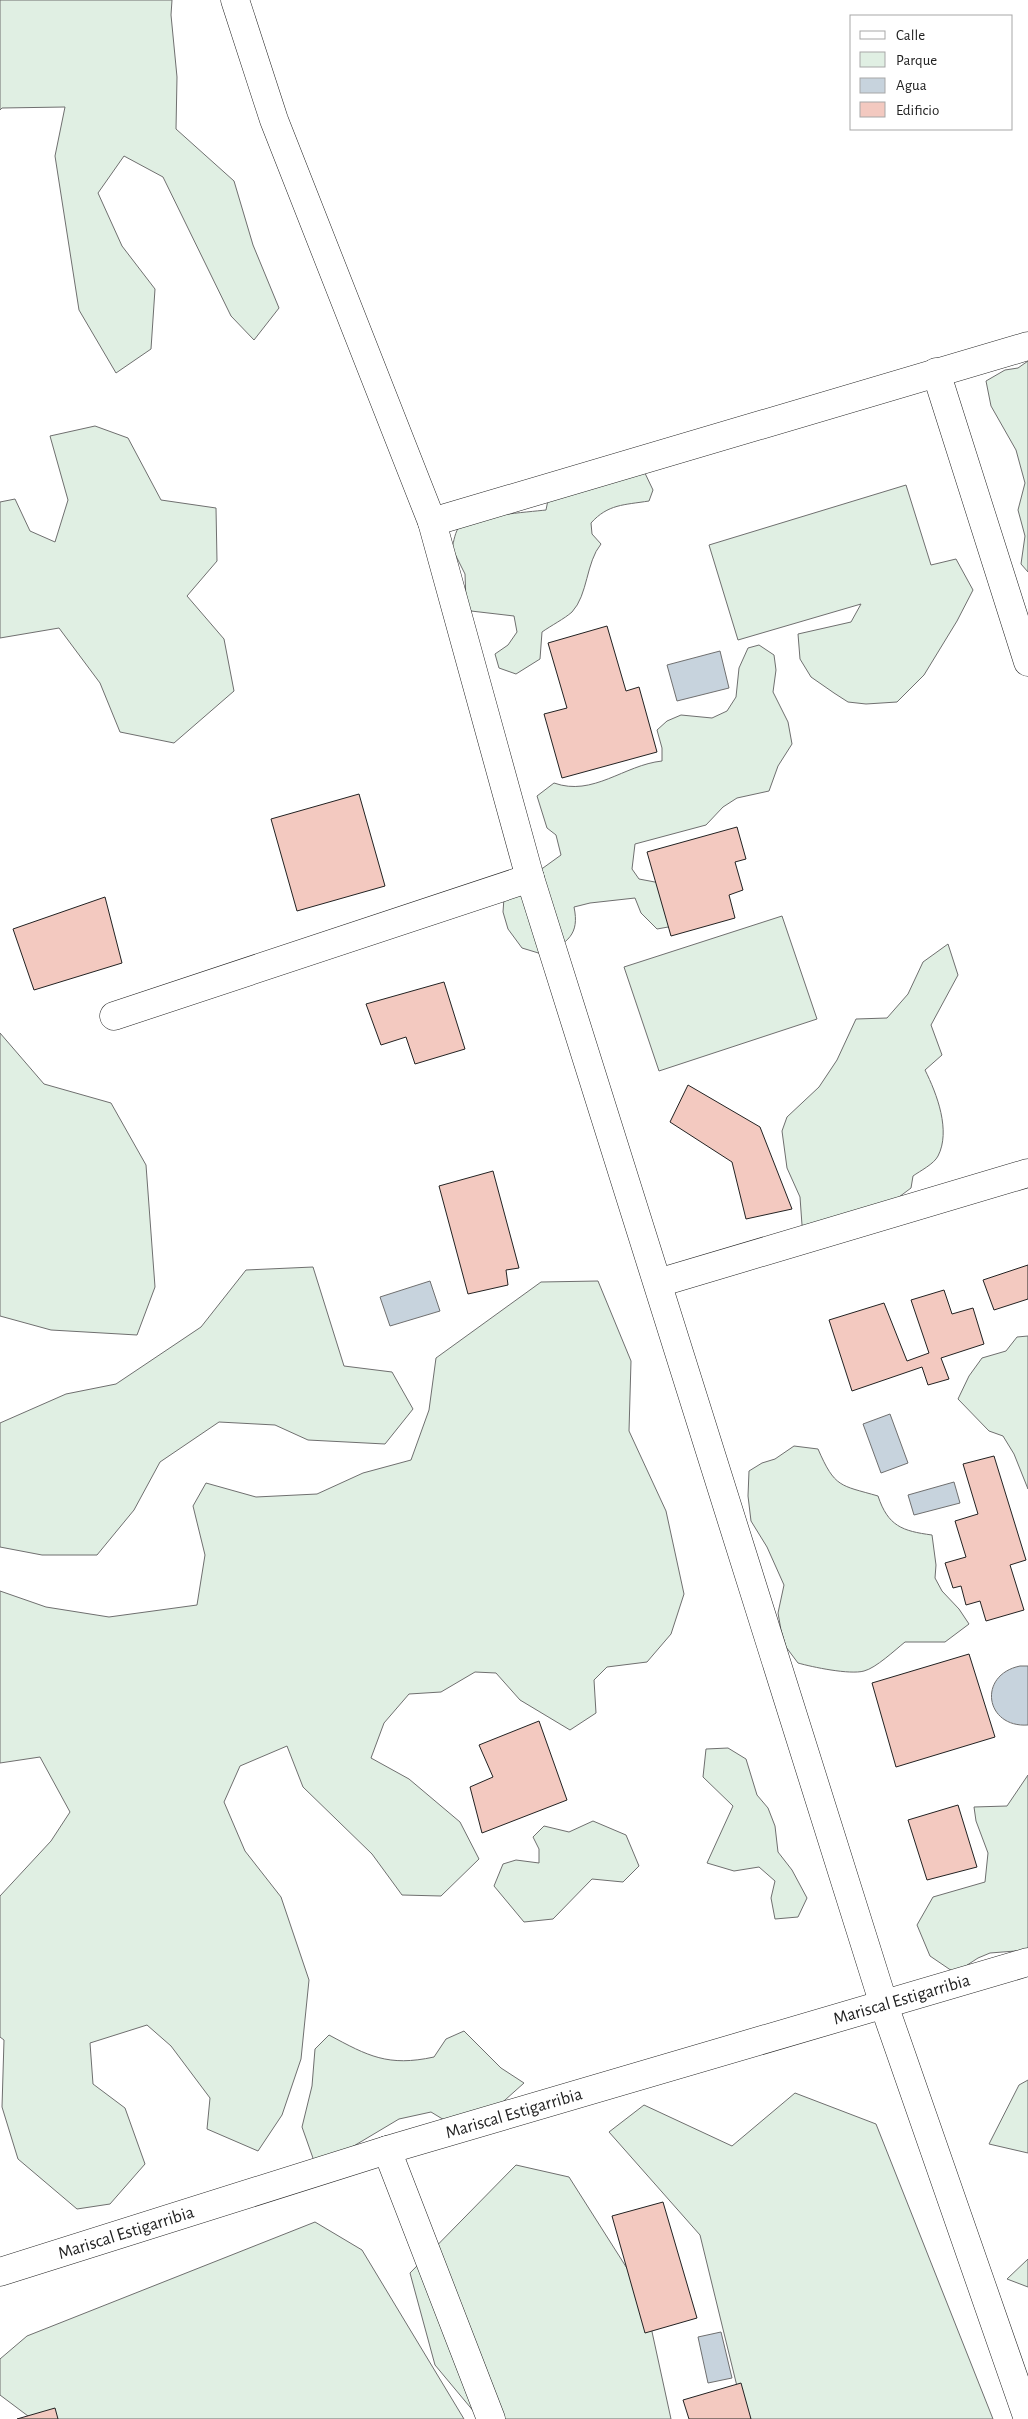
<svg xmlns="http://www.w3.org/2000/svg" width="1028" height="2419" font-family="'Alegreya Sans',sans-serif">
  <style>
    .green { fill: #e0efe3; stroke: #6f6f6f }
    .water { fill: #c7d3dd; stroke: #6f6f6f }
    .building { fill: #f3c9c0; stroke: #222 }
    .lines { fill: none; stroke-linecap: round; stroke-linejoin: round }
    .minor-casing { stroke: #222; stroke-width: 29 }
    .minor { stroke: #fff; stroke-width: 28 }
    .labels { text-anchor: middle; stroke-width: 4; stroke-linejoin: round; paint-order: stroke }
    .street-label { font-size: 18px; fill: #222; stroke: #fff }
  </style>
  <rect width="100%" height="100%" fill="#fff"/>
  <g class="green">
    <polygon points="0,0 172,0 171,15 177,77 176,129 234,181 253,245 279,308 254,340 231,316 163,177 124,156 98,193 122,246 155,289 151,349 116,373 79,310 55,156 65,107 2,108 0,110"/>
    <polygon points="1028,361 1028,572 1021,564 1025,536 1018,510 1025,483 1016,450 991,406 986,381 1005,370 1018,368"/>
    <polygon points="95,426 128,438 161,500 216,508 217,561 187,596 224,639 234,691 174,743 120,732 100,683 59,628 0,638 0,502 15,499 30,531 55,542 68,500 50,436"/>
    <path d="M643,469l10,21 -4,11c-25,4 -41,3 -58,22l1,11 9,10c-15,18 -13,51 -29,68 -8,7 -20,13 -30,20l-2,27 -24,15 -17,-6 -4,-14 13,-9 9,-13 -3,-16 -43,-5 -5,-10 -1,-27 -13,-26c2,-7 3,-17 8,-22 13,-10 68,-14 86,-16l2,-10z"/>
    <polygon points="906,485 931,565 956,559 973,590 957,621 924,675 897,702 866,704 848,702 834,693 811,677 800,659 798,634 851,622 861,604 738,640 709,545"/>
    <path d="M759,645l15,10 2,15 -3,22 15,30 4,22 -14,22 -9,25 -32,7 -14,9 -17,18 -71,19 -3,25 7,10 37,7 9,38 -28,5 -16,-16 -6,-15 -45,5 -16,4c6,28 -7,35 -29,48l-23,-7 -14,-19 -5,-17 1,-14 14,-23 25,-7 18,-13 -5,-20 -9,-7 -10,-32 17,-13c39,14 70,-18 108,-22v-13l-5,-18 10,-9 14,-6 31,3 15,-7 9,-14 3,-29 9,-20z"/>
    <polygon points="782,916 817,1019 659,1071 624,967"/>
    <path d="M948,944l10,31 -27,50 11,30 -17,15c12,24 26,61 13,86 -4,8 -18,15 -25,20l-2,12 -24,18 -56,28 -29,-9 -2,-28 -13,-29 -5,-37 5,-14 32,-30 18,-27 19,-41 31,-1 21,-24 15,-32z"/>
    <polygon points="0,1033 44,1084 111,1103 146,1165 155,1287 137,1335 51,1330 0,1316"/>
    <polygon points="313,1267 344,1366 392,1372 413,1409 385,1444 308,1440 275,1425 219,1422 160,1462 134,1510 97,1555 42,1555 0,1547 0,1423 66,1394 116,1384 201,1327 246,1270"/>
    <polygon points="598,1281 631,1361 629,1431 666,1511 684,1594 671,1634 647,1662 607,1667 594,1680 596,1713 570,1730 520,1700 496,1673 475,1672 441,1692 409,1694 384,1723 371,1758 409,1779 460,1822 479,1859 441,1896 402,1895 372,1854 303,1787 287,1746 240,1766 224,1802 245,1851 281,1897 309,1980 301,2059 282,2115 258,2151 207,2129 210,2098 171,2046 147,2025 90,2043 93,2084 125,2108 145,2164 110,2204 77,2209 18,2159 2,2107 4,2040 0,2037 0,1896 51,1841 70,1812 40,1757 0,1763 0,1591 46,1607 109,1617 197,1605 205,1555 193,1506 206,1483 256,1497 317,1494 363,1473 411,1460 429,1410 436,1358 541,1282"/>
    <polygon points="1028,1336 1028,1489 1014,1454 1003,1436 989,1431 958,1399 969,1376 982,1358 1006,1351 1017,1337"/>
    <path d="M794,1446l24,3c17,39 22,36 60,47 10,30 24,35 54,39l4,30 -1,13 7,13 17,18 10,15 -24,18h-40c-10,8 -29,26 -41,29 -14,4 -52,-4 -66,-8l-12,-16 -5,-17 -3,-17 6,-28 -17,-38 -16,-26 -3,-25 1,-25 13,-8 13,-4z"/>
    <polygon points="728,1748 746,1759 757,1795 768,1808 775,1826 778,1852 792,1870 807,1898 798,1917 775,1919 771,1898 775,1881 759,1867 734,1871 707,1863 733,1806 703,1777 706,1749"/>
    <polygon points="1028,1775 1028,1950 990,1953 978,1958 955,1973 930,1956 917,1925 933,1897 985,1882 988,1853 976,1821 974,1807 1007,1806"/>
    <polygon points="593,1821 626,1835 639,1866 623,1882 592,1879 553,1919 524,1922 494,1886 503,1864 516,1860 539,1863 539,1849 533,1837 544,1826 569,1832"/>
    <path d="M464,2031l37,37 23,15 -38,34 -27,12 -28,-17 -32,7 -52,31 -33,11 -12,-34 10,-41 3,-37 14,-14c39,21 59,32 105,22l12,-18z"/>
    <polygon points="1028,2080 1028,2153 989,2144 1019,2085"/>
    <polygon points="795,2093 876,2124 993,2419 745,2419 700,2235 609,2132 644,2105 732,2146"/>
    <polygon points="516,2165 569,2177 644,2295 671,2419 480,2419 435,2365 410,2273"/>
    <polygon points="315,2222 362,2250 464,2419 32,2419 0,2395 0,2359 27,2336"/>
    <polygon points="1028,2259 1028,2287 1007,2279"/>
  </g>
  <g class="water">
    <polygon points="720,651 729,688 677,701 667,665"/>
    <polygon points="430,1281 440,1311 390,1326 380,1297"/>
    <polygon points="890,1414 908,1463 881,1473 863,1424"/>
    <polygon points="954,1482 960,1503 914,1515 908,1495"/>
    <path d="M1020,1666h8v59c-43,3 -51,-50 -8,-59z"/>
    <polygon points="721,2332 732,2378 708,2383 698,2337"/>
  </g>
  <g class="building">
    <polygon points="607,626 626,691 639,687 657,752 562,778 544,714 567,708 548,643"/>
    <polygon points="359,794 385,886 297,911 271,819"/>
    <polygon points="737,827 746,859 735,862 743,890 729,895 735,918 671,936 647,852"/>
    <polygon points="105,897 122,963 34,990 13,929"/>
    <polygon points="444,982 465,1049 415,1064 406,1037 381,1045 366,1004"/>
    <polygon points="688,1085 760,1127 792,1209 746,1219 732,1162 670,1122"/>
    <polygon points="493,1171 519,1268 506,1270 508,1285 468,1294 439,1186"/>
    <polygon points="1028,1265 1028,1299 994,1310 983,1280"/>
    <polygon points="944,1290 952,1314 973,1308 984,1344 941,1358 949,1379 928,1385 922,1367 852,1391 829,1320 884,1303 907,1361 929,1353 911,1300"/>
    <polygon points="994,1456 1026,1560 1010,1565 1024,1610 986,1621 980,1601 966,1605 961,1586 953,1588 945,1563 966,1557 955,1521 978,1514 963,1464"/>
    <polygon points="969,1654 995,1737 896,1767 872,1683"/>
    <polygon points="539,1721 567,1800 482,1833 470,1787 493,1777 479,1745"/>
    <polygon points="958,1805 977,1867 927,1880 908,1820"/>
    <polygon points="663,2202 697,2318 645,2333 612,2216"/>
    <polygon points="741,2383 751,2419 689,2419 683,2400"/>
    <polygon points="55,2408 58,2419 17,2419"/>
  </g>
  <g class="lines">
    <defs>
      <g id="minor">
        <polyline points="235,0 274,120 432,522 530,878 884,2005 1028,2419"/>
        <polyline points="936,372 1028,662"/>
        <polyline points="432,522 1028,346"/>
        <polyline points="114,1016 530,878"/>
        <polyline points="658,1283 1028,1173"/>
        <polyline points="387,2150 491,2419"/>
        <path id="s1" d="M0,2272l387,-122 641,-188"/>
      </g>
    </defs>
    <use href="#minor" class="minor-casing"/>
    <use href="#minor" class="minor"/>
  </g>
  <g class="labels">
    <g class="street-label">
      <text dy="6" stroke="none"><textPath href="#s1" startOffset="942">Mariscal Estigarribia</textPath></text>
      <text dy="6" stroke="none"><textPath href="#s1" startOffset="538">Mariscal Estigarribia</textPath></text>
      <text dy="6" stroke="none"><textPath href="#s1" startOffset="132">Mariscal Estigarribia</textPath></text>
    </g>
  </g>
  <rect x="850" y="15" width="162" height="115" fill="#ffffff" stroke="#a7a7a7"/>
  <rect x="860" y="31" width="25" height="8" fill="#ffffff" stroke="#a7a7a7"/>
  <text x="896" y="40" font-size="15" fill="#222222">Calle</text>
  <rect x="860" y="52" width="25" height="15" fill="#e0efe3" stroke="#a7a7a7"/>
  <text x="896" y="65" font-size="15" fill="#222222">Parque</text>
  <rect x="860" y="78" width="25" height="15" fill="#c7d3dd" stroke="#a7a7a7"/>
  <text x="896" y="90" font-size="15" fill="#222222">Agua</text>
  <rect x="860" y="102" width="25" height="15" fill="#f3c9c0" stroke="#a7a7a7"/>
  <text x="896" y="115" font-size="15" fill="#222222">Edificio</text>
</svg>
